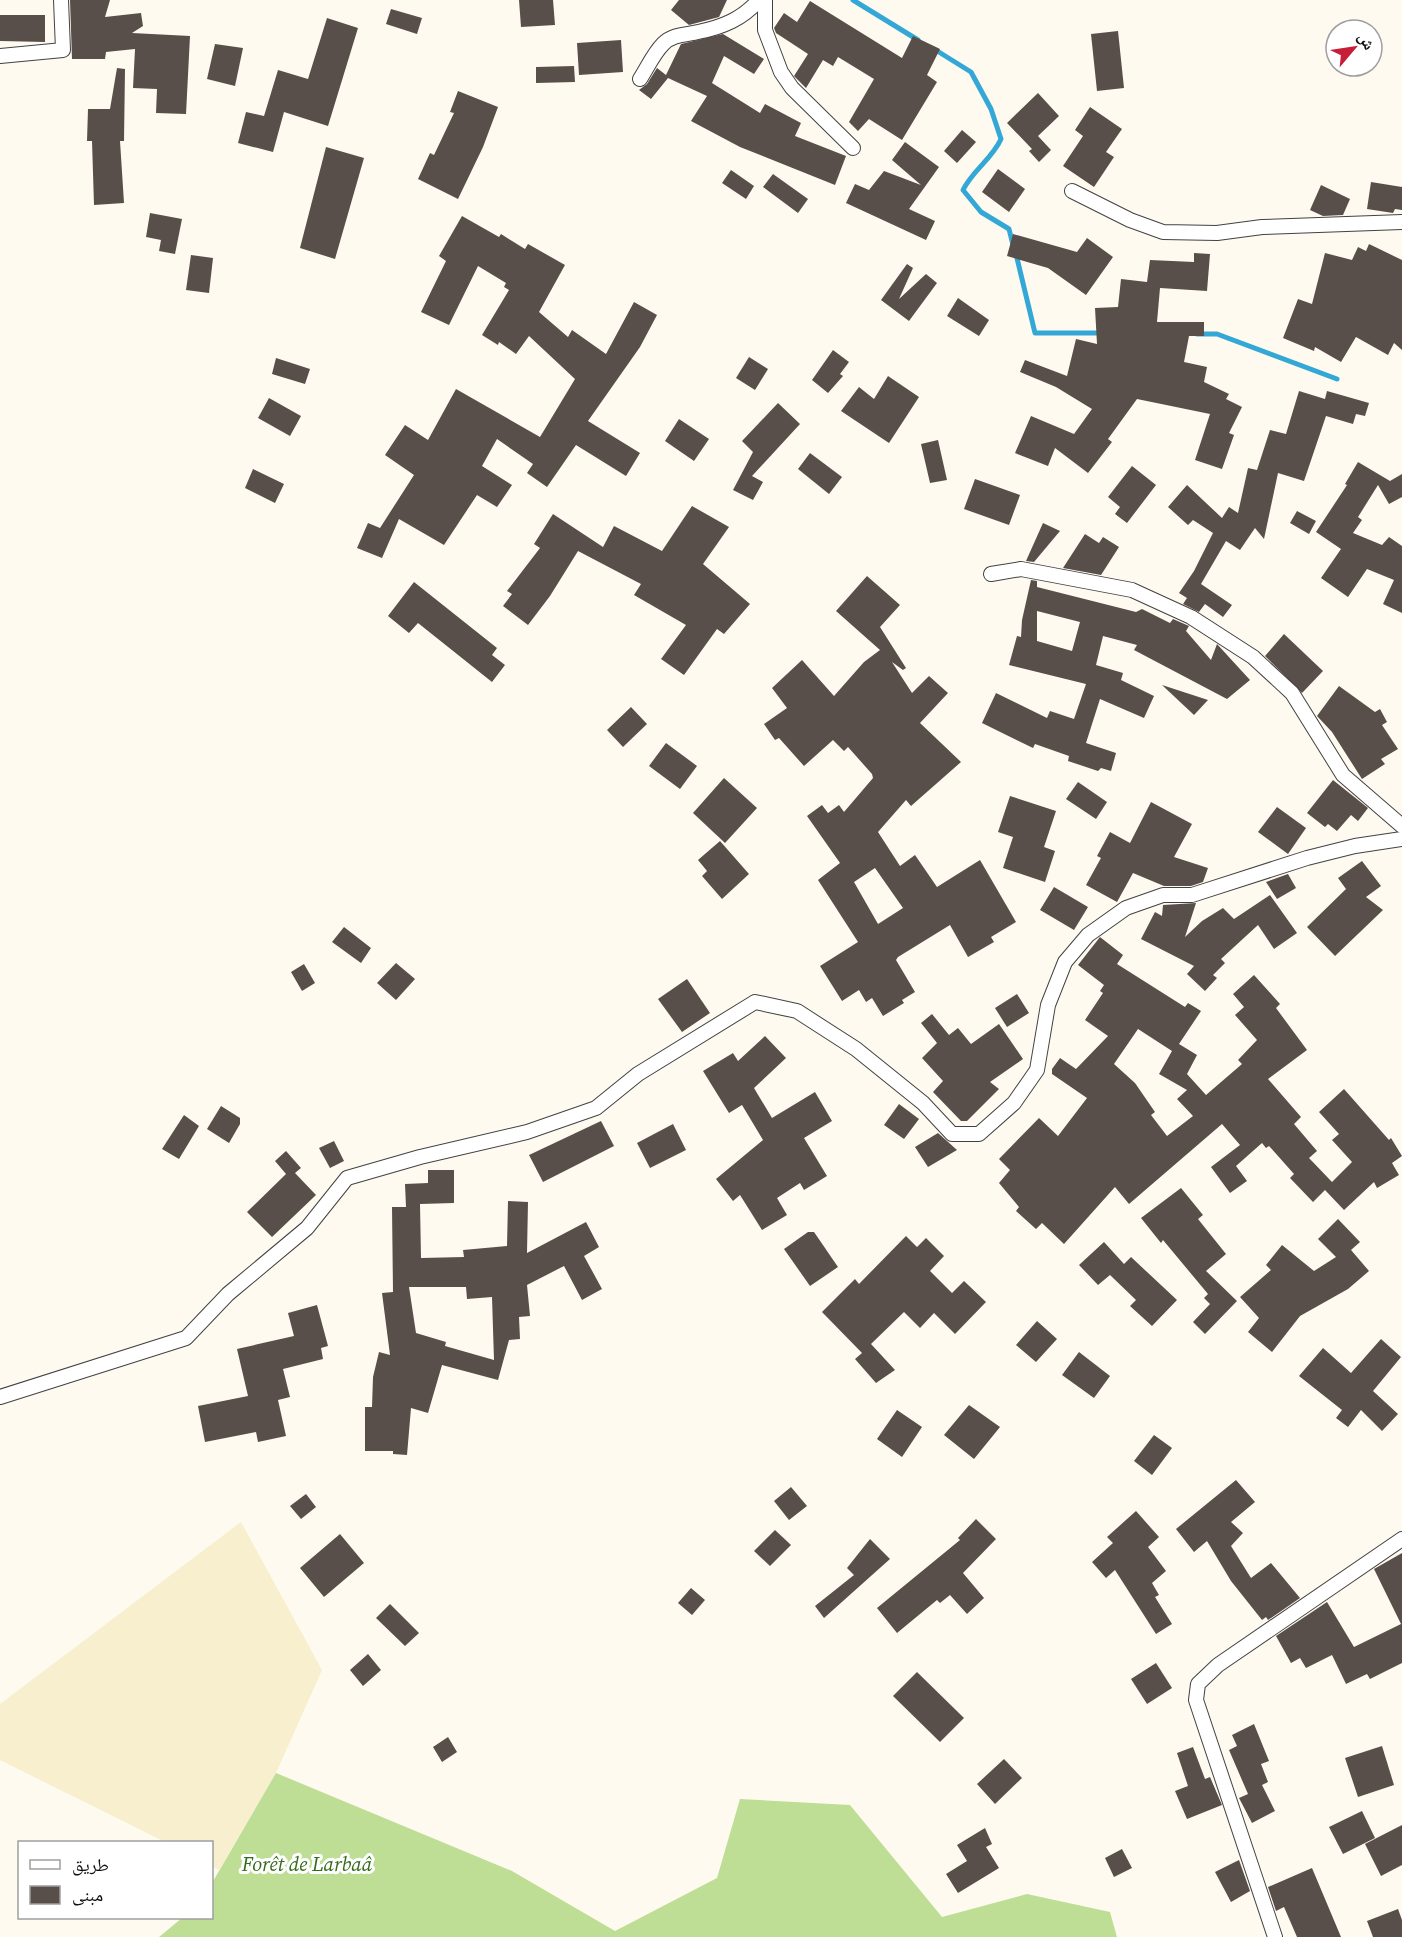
<svg xmlns="http://www.w3.org/2000/svg" width="1402" height="1937" font-family="'Source Serif 4','Noto Naskh Arabic',serif">
  <style>
    .farmland { fill: #f7efce }
    .forest { fill: #bede95 }
    .lines { fill: none; stroke-linecap: round; stroke-linejoin: round }
    .stream { stroke: #33a8d6; stroke-width: 5 }
    .building { fill: #584e4a; fill-rule: evenodd }
    .minor-casing { stroke: #424242; stroke-width: 16 }
    .minor { stroke: #fff; stroke-width: 14 }
    .labels { text-anchor: middle; stroke-width: 6; stroke-linejoin: round; paint-order: stroke }
    .park-label { font-size: 20px; font-style: italic; fill: #346b1a; stroke: #fff }
  </style>
  <rect width="100%" height="100%" fill="#fffaf0"/>
  <polygon class="farmland" points="241,1522 322,1670 276,1773 219,1870 212,1866 212,1842 165,1842 0,1760 0,1704"/>
  <polygon class="forest" points="276,1773 512,1871 615,1931 717,1878 740,1799 850,1805 942,1917 1027,1894 1110,1912 1117,1937 159,1937 182,1918 212,1918 212,1883"/>
  <g class="lines">
    <g class="stream">
      <polyline points="853,0 918,40"/>
      <path d="M934,49l37,23 20,37 10,30c-9,20 -28,31 -38,51l18,22 28,17 4,16"/>
      <polyline points="1016,254 1035,333 1101,333"/>
      <polyline points="1197,334 1217,334 1337,379"/>
    </g>
  </g>
  <g class="building">
    <polygon points="70,0 110,0 105,17 141,13 143,26 132,33 190,36 186,114 156,113 157,89 133,88 135,49 106,52 105,59 72,59"/>
    <polygon points="519,0 553,0 555,25 521,27"/>
    <polygon points="679,0 727,0 719,17 689,25 671,10"/>
    <polygon points="810,1 902,58 913,36 940,49 927,75 937,82 902,140 869,119 858,131 849,122 874,79 838,57 833,66 823,60 806,88 794,76 808,54 776,33 774,28 784,13 797,22"/>
    <polygon points="391,9 422,18 417,34 386,24"/>
    <polygon points="0,15 45,15 45,42 0,41"/>
    <polygon points="327,18 358,28 328,126 284,112 273,152 238,143 246,112 264,116 278,70 308,79"/>
    <polygon points="1118,31 1124,88 1097,91 1091,34"/>
    <polygon points="723,34 764,59 754,74 724,56 712,83 760,113 765,104 801,123 795,136 846,156 835,185 740,147 691,121 707,96 668,78 651,99 639,90 647,84 657,68 666,75 681,44"/>
    <polygon points="621,40 623,72 579,75 577,43"/>
    <polygon points="215,44 243,48 235,86 207,79"/>
    <polygon points="574,66 575,82 536,83 536,67"/>
    <polygon points="117,68 125,69 124,141 120,141 124,203 94,205 92,141 87,141 88,109 110,109"/>
    <polygon points="458,91 498,107 483,147 458,199 418,179 430,153 434,155 454,113 450,112"/>
    <polygon points="1038,93 1059,116 1038,136 1051,150 1039,162 1029,151 1032,149 1007,123"/>
    <polygon points="1090,107 1122,129 1106,152 1114,157 1094,187 1063,166 1083,136 1075,130"/>
    <polygon points="962,130 976,142 957,163 944,151"/>
    <polygon points="905,142 939,167 909,209 935,221 926,240 846,203 855,184 869,190 884,171 921,185 892,160"/>
    <polygon points="326,147 364,158 335,259 300,248"/>
    <polygon points="998,169 1025,189 1009,212 982,192"/>
    <polygon points="731,170 754,186 746,199 722,183"/>
    <polygon points="773,174 808,199 798,213 763,187"/>
    <polygon points="1371,182 1402,187 1402,210 1395,209 1393,213 1367,209"/>
    <polygon points="1321,185 1350,199 1343,215 1323,216 1310,210"/>
    <polygon points="150,213 182,219 175,254 159,251 161,240 146,237"/>
    <polygon points="462,216 499,237 501,234 525,249 528,244 565,265 539,312 568,337 572,330 606,354 634,302 657,315 640,347 588,421 640,453 626,476 576,445 547,487 527,473 533,464 497,439 482,466 512,485 497,507 477,495 444,545 399,519 382,558 357,548 368,523 380,528 414,475 385,455 405,425 428,440 456,389 540,437 575,379 529,336 516,354 499,342 498,345 482,335 509,290 504,287 506,283 478,266 449,325 421,312 446,261 439,256"/>
    <polygon points="1013,234 1077,252 1087,238 1113,257 1086,295 1048,268 1007,256"/>
    <polygon points="1369,244 1402,260 1402,350 1394,343 1388,355 1356,337 1341,362 1315,347 1314,351 1283,338 1298,299 1312,304 1325,253 1352,260 1358,247 1366,251"/>
    <polygon points="1194,253 1210,254 1207,291 1160,288 1157,322 1204,322 1204,336 1189,336 1184,362 1207,367 1204,382 1229,394 1226,399 1242,407 1229,433 1234,435 1222,469 1195,460 1210,414 1137,399 1108,439 1112,442 1088,473 1055,448 1048,466 1015,453 1031,416 1074,434 1092,409 1056,387 1020,372 1025,360 1067,376 1076,339 1097,344 1095,308 1118,307 1121,279 1147,282 1150,260 1194,262"/>
    <polygon points="191,255 213,258 209,293 186,290"/>
    <polygon points="907,264 913,268 899,299 926,274 937,283 909,321 881,300"/>
    <polygon points="958,298 989,320 979,336 947,316"/>
    <polygon points="833,350 849,362 840,374 843,376 828,393 812,380"/>
    <polygon points="749,357 768,369 755,390 736,378"/>
    <polygon points="276,358 310,369 305,384 272,374"/>
    <polygon points="888,376 919,397 889,443 841,411 859,387 874,399"/>
    <polygon points="1299,391 1325,399 1327,391 1369,403 1365,416 1356,414 1353,424 1326,416 1304,481 1278,473 1264,539 1255,528 1240,550 1226,541 1201,584 1232,605 1223,617 1205,604 1199,612 1183,604 1187,598 1179,593 1194,571 1213,533 1193,520 1188,525 1168,507 1187,485 1222,518 1229,507 1238,513 1248,468 1257,470 1270,430 1286,434"/>
    <polygon points="269,398 301,416 290,436 258,418"/>
    <polygon points="778,403 800,424 752,476 763,482 753,500 733,490 753,452 742,441"/>
    <polygon points="679,419 709,439 694,461 665,441"/>
    <polygon points="938,440 947,480 930,483 921,444"/>
    <polygon points="810,453 842,477 829,494 798,469"/>
    <polygon points="1358,462 1390,481 1402,474 1402,497 1389,504 1378,485 1358,517 1362,520 1353,533 1382,545 1389,537 1402,546 1402,613 1383,604 1394,580 1367,569 1348,597 1321,578 1341,549 1316,532 1347,485 1345,484"/>
    <polygon points="1132,466 1156,485 1127,523 1115,514 1120,507 1108,497"/>
    <polygon points="253,469 284,484 275,503 245,488"/>
    <polygon points="975,479 1020,495 1009,525 964,509"/>
    <polygon points="692,506 729,527 703,564 750,604 724,634 717,629 684,675 661,659 686,625 634,595 641,584 578,551 550,596 528,625 503,606 512,594 507,591 540,548 534,544 553,514 603,547 614,526 662,551"/>
    <polygon points="1297,511 1316,521 1309,534 1290,523"/>
    <polygon points="1043,523 1060,531 1034,562 1026,561"/>
    <polygon points="1085,534 1099,543 1103,537 1119,547 1101,575 1063,568"/>
    <path d="M867,576l33,29 -20,22 26,41 -3,2 -11,-8 20,31 17,-17 19,17 -28,30 41,39 -50,44 -5,-6 -28,32 22,34 15,-11 22,32 43,-27 36,62 -25,15 3,5 -26,15 -18,-32 -52,32 -2,3 19,32 -13,8 2,3 -21,13 -11,-18 -6,4 -7,-12 -17,11 -22,-35 38,-24 -40,-62 22,-17 -33,-47 15,-11 6,8 11,-8 5,7 29,-34 -1,-4 -24,-27 -4,4 -11,-11 -29,26 -25,-28 -4,2 -11,-16 23,-16 -15,-20 30,-28 32,36 30,-34 16,-12 -44,-39zM875,868l28,40 -25,16 -24,-42z"/>
    <path d="M1031,580l6,1v6l99,25 6,-3 28,14 3,-4 16,7 -3,5 25,29 6,-16 33,36 -23,19 -93,-49 3,-5 -34,-9 -7,29 27,8 -2,7 33,16 -10,22 -44,-19 -14,44 30,10 -5,18 -10,-3 -3,3 -30,-10 1,-5 -34,-12 -2,4 -51,-25 14,-30 51,25 3,-7 24,8 12,-35 -77,-19 8,-29 4,1 1,-17zM1037,611l43,11 -8,29 -35,-10z"/>
    <polygon points="414,582 497,648 492,655 505,665 492,682 418,623 409,633 388,616"/>
    <polygon points="1284,634 1323,671 1302,693 1265,656"/>
    <polygon points="1162,685 1208,700 1194,715"/>
    <polygon points="1339,686 1375,712 1380,709 1387,722 1382,725 1398,749 1381,759 1385,764 1362,779 1332,732 1317,716"/>
    <polygon points="631,707 647,724 623,747 607,730"/>
    <polygon points="666,743 697,766 680,789 649,766"/>
    <polygon points="724,778 757,808 725,843 693,813"/>
    <polygon points="1333,780 1368,808 1358,821 1351,815 1337,831 1328,824 1325,827 1307,813"/>
    <polygon points="1078,782 1107,802 1096,819 1066,799"/>
    <polygon points="1010,796 1056,811 1044,847 1055,851 1045,882 1003,868 1013,837 998,832"/>
    <polygon points="1151,802 1192,824 1174,857 1208,868 1203,882 1191,886 1164,886 1133,873 1117,902 1086,885 1101,858 1097,856 1110,832 1130,843"/>
    <polygon points="1277,807 1306,828 1288,854 1258,832"/>
    <polygon points="720,841 749,874 722,899 702,876 707,871 698,860"/>
    <polygon points="1362,861 1381,886 1366,897 1383,910 1335,956 1307,927 1346,889 1338,878"/>
    <polygon points="1288,874 1296,888 1277,899 1266,882"/>
    <polygon points="1054,887 1088,907 1074,930 1040,910"/>
    <polygon points="1270,895 1297,933 1274,949 1258,925 1221,959 1225,963 1213,975 1217,978 1205,991 1187,974 1194,966 1141,939 1155,912 1162,916 1163,905 1196,903 1185,937 1202,921 1223,908 1234,919"/>
    <polygon points="344,927 371,948 361,963 332,942"/>
    <path d="M1100,937l23,18 -6,9 68,43 3,-4 13,8 -22,33 18,11 -10,19 19,21 36,-31 -4,-4 19,-20 -22,-25 9,-8 -11,-13 21,-19 26,29 -4,4 31,42 -39,29 33,38 -7,7 23,27 -8,7 23,24 20,-20 -20,-22 7,-6 -20,-22 25,-23 45,51 2,-2 11,18 -10,7 7,12 -22,13 -3,-6 -30,28 -19,-20 -12,12 -23,-24 4,-4 -25,-28 -3,2 -4,-5 -26,23 11,15 -17,12 -19,-26 29,-22 -18,-21 -93,80 -14,-17 -51,57 -22,-21 -6,6 -20,-18 3,-4 -20,-24 11,-13 -11,-11 40,-41 19,18 29,-38 -35,-24v-5l8,-11 16,11 32,-33 -23,-16 18,-27 -3,-2 4,-6 -26,-20zM1138,1029l34,22 -13,23 28,16 -10,9 16,17 -26,20 -16,-21 4,-3 -20,-29 -21,-19z"/>
    <polygon points="396,963 415,979 396,1000 377,983"/>
    <polygon points="304,964 315,983 302,991 291,972"/>
    <polygon points="687,979 710,1013 682,1032 658,999"/>
    <polygon points="1017,994 1029,1013 1007,1027 995,1008"/>
    <polygon points="932,1014 949,1035 958,1028 971,1044 999,1024 1023,1059 990,1082 999,1089 967,1121 961,1121 933,1092 943,1081 922,1058 937,1043 921,1023"/>
    <polygon points="765,1036 786,1058 754,1088 772,1118 815,1092 832,1121 804,1138 827,1176 804,1190 800,1183 777,1198 787,1215 762,1230 740,1195 733,1201 716,1179 763,1140 742,1105 729,1113 703,1071 733,1053 738,1061"/>
    <polygon points="899,1104 919,1119 904,1139 884,1125"/>
    <polygon points="221,1106 240,1118 240,1124 229,1143 207,1129"/>
    <polygon points="184,1115 199,1126 179,1159 162,1149"/>
    <polygon points="601,1121 614,1146 543,1182 529,1155"/>
    <polygon points="673,1124 686,1150 650,1168 637,1143"/>
    <polygon points="938,1133 957,1150 928,1167 915,1147"/>
    <polygon points="334,1141 344,1161 330,1168 319,1148"/>
    <polygon points="286,1151 301,1168 295,1173 316,1195 272,1237 247,1212 286,1174 275,1161"/>
    <path d="M428,1170h26v33l-34,1 1,54 43,-1 -1,-7 44,-4 1,-45 20,1 -1,51 59,-31 13,25 -15,9 18,33 -20,11 -18,-34 -37,19 3,31 -11,1 1,22 -11,1 -11,40 -56,-15 -14,48 -17,-5 -4,47 -14,-1v-3h-28v-44h7l1,-30 6,-25 11,3 -8,-62 11,-1 -1,-85h14l-1,-23 23,-1zM409,1287h57l1,12 25,-2 2,63 -49,-14 1,-4 -30,-9z"/>
    <polygon points="1181,1188 1203,1215 1198,1219 1226,1254 1206,1271 1237,1301 1205,1334 1193,1322 1210,1304 1204,1298 1208,1294 1163,1240 1161,1243 1141,1218"/>
    <polygon points="1338,1219 1360,1242 1351,1250 1369,1271 1348,1289 1300,1316 1272,1352 1248,1332 1259,1318 1240,1297 1271,1270 1266,1265 1282,1245 1314,1271 1336,1257 1318,1239"/>
    <polygon points="808,1232 814,1232 838,1267 810,1286 784,1249"/>
    <polygon points="906,1236 917,1247 926,1238 944,1256 930,1271 952,1293 964,1281 986,1302 955,1334 934,1313 920,1328 904,1312 871,1344 895,1370 876,1383 855,1359 862,1353 822,1312 855,1279 859,1284"/>
    <polygon points="1104,1242 1124,1264 1131,1257 1177,1300 1152,1326 1130,1306 1136,1300 1110,1275 1098,1285 1079,1265"/>
    <polygon points="317,1305 328,1346 321,1348 323,1359 283,1369 290,1397 278,1400 286,1436 258,1442 256,1432 205,1442 198,1406 248,1396 237,1349 294,1336 288,1313"/>
    <polygon points="1037,1321 1057,1339 1036,1362 1016,1345"/>
    <polygon points="1381,1339 1401,1357 1373,1391 1398,1414 1382,1431 1361,1410 1348,1427 1336,1418 1342,1410 1299,1376 1323,1348 1351,1373"/>
    <polygon points="1079,1352 1110,1376 1094,1398 1062,1375"/>
    <polygon points="969,1405 1000,1427 974,1459 944,1435"/>
    <polygon points="897,1410 922,1427 902,1457 877,1439"/>
    <polygon points="1154,1435 1172,1448 1152,1475 1134,1461"/>
    <polygon points="1236,1480 1255,1502 1231,1522 1243,1533 1231,1546 1251,1578 1271,1563 1300,1598 1268,1620 1266,1617 1262,1620 1231,1581 1207,1541 1194,1552 1176,1529"/>
    <polygon points="791,1487 807,1506 789,1520 774,1501"/>
    <polygon points="306,1494 316,1507 301,1519 290,1506"/>
    <polygon points="1136,1511 1159,1537 1148,1547 1166,1571 1152,1583 1159,1595 1155,1597 1172,1624 1156,1634 1115,1570 1106,1578 1092,1562 1113,1543 1107,1537"/>
    <polygon points="976,1519 996,1539 963,1573 984,1598 967,1614 950,1595 940,1603 937,1600 897,1633 877,1608 960,1540 958,1538"/>
    <polygon points="775,1530 791,1545 770,1566 754,1551"/>
    <polygon points="340,1534 364,1563 324,1597 300,1568"/>
    <polygon points="870,1539 890,1559 824,1618 815,1606 854,1575 847,1568"/>
    <polygon points="1402,1553 1402,1663 1370,1679 1367,1674 1346,1684 1332,1655 1306,1668 1300,1658 1291,1663 1276,1636 1327,1602 1354,1647 1401,1624 1374,1569"/>
    <polygon points="691,1588 705,1600 692,1615 678,1603"/>
    <polygon points="390,1604 419,1633 405,1646 376,1618"/>
    <polygon points="368,1654 381,1670 363,1686 350,1670"/>
    <polygon points="1156,1663 1172,1688 1147,1704 1131,1679"/>
    <polygon points="917,1672 964,1718 940,1742 893,1696"/>
    <polygon points="1254,1724 1269,1761 1261,1764 1268,1782 1262,1785 1275,1811 1252,1823 1239,1798 1248,1794 1229,1750 1237,1746 1232,1735"/>
    <polygon points="448,1737 457,1752 442,1762 433,1747"/>
    <polygon points="1382,1746 1394,1785 1358,1797 1345,1758"/>
    <polygon points="1193,1747 1205,1779 1210,1777 1222,1805 1187,1819 1175,1791 1188,1786 1177,1753"/>
    <polygon points="1004,1759 1022,1778 995,1804 977,1784"/>
    <polygon points="1362,1811 1375,1838 1343,1854 1329,1827"/>
    <polygon points="1402,1825 1402,1865 1381,1876 1365,1844"/>
    <polygon points="985,1828 992,1844 986,1847 999,1868 958,1893 946,1874 967,1861 957,1845"/>
    <polygon points="1122,1849 1132,1868 1114,1877 1105,1858"/>
    <polygon points="1239,1860 1250,1891 1231,1902 1215,1872"/>
    <polygon points="1312,1868 1341,1937 1297,1937 1284,1907 1276,1911 1268,1887"/>
    <polygon points="1398,1909 1402,1920 1402,1937 1373,1937 1367,1921"/>
  </g>
  <g class="lines">
    <defs>
      <g id="minor">
        <polyline points="765,0 765,30 781,72 792,88 853,148"/>
        <polyline points="0,56 63,50 61,0"/>
        <path d="M640,79c7,-11 14,-26 23,-35 10,-10 23,-9 35,-12 25,-5 44,-13 61,-32"/>
        <polyline points="1072,191 1130,220 1163,232 1217,233 1262,227 1402,222"/>
        <polyline points="991,574 1021,569 1132,590 1191,617 1253,657 1292,693 1343,775 1402,826"/>
        <polyline points="0,1397 186,1338 228,1294 307,1228 347,1178 420,1157 527,1132 596,1108 638,1074 755,1002 797,1011 856,1049 923,1103 952,1134 979,1134 1014,1103 1037,1070 1048,1005 1065,962 1088,935 1126,908 1163,895 1192,895 1307,858 1355,846 1402,839"/>
        <polyline points="1275,1937 1196,1700 1198,1684 1218,1665 1402,1539"/>
      </g>
    </defs>
    <use href="#minor" class="minor-casing"/>
    <use href="#minor" class="minor"/>
  </g>
  <g class="labels">
    <g class="park-label">
      <text x="307" y="1871">Forêt de Larbaâ</text>
    </g>
  </g>
  <rect x="18" y="1841" width="195" height="78" fill="#ffffff" stroke="#9f9f9f" stroke-width="1.5"/>
  <rect x="30" y="1860" width="30" height="9" fill="#ffffff" stroke="#9f9f9f" stroke-width="1.5"/>
  <text x="72" y="1871" font-size="18" fill="#0f0f0f">طريق</text>
  <rect x="30" y="1886" width="30" height="18" fill="#584e4a" stroke="#9f9f9f" stroke-width="1.5"/>
  <text x="72" y="1901" font-size="18" fill="#0f0f0f">مبنى</text>
  <g transform="translate(1354 48) rotate(61)"><circle r="28" fill="#ffffff" stroke="#9f9f9f" stroke-width="1.5"/>
  <path d="M0-4.5L10 22L0 15L-10 22Z" fill="#c81d39"/>
  <text y="-9" font-size="16" font-weight="bold" text-anchor="middle" fill="#0f0f0f">ش</text>
  </g>
</svg>
